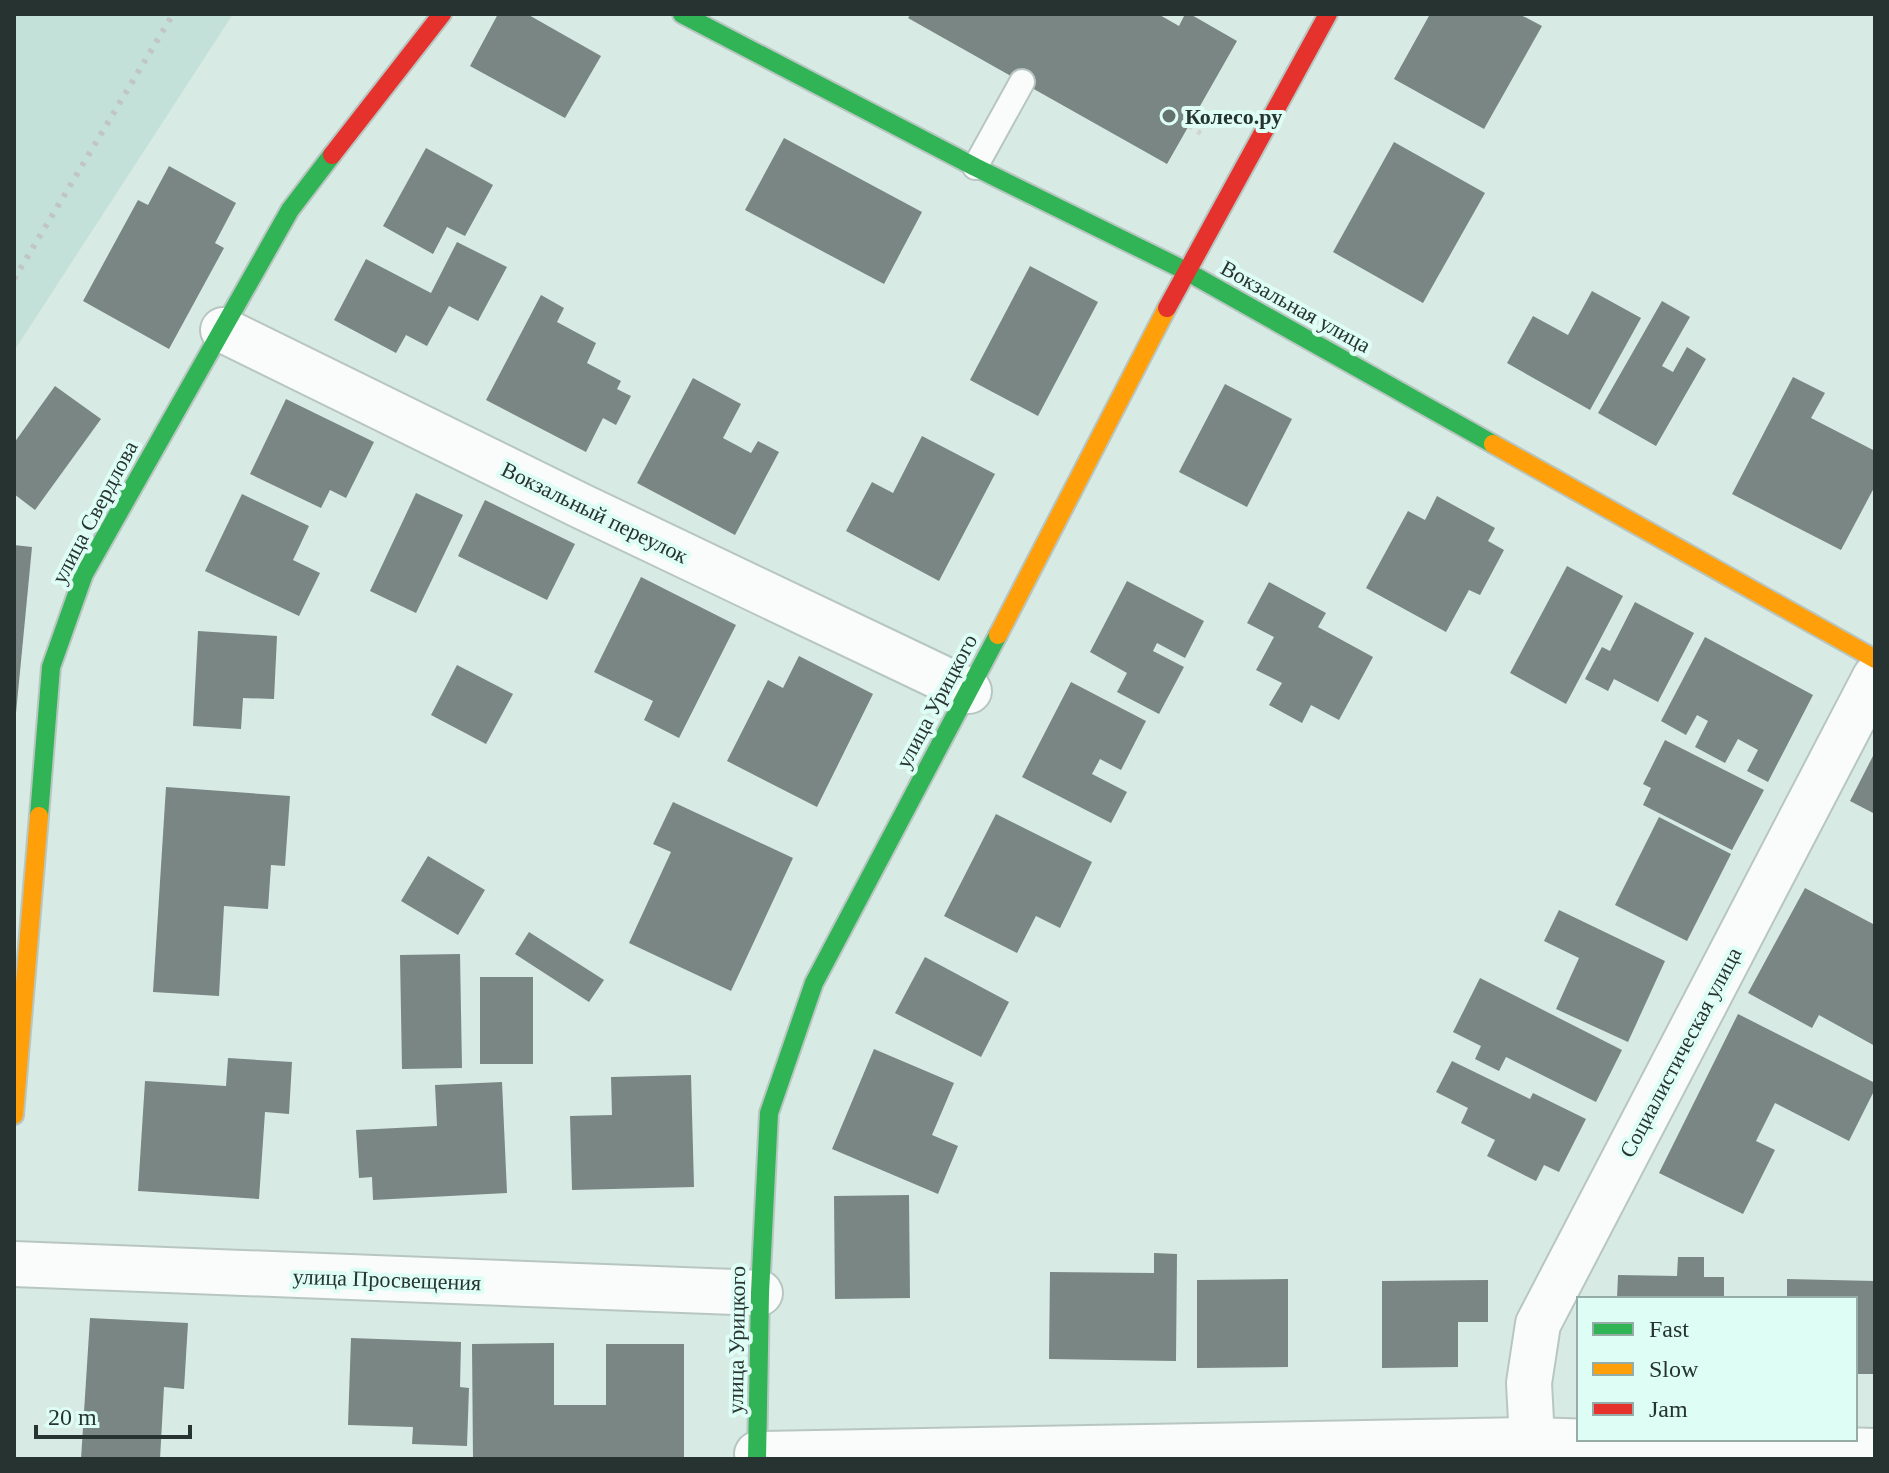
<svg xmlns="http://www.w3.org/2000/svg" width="1889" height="1473" font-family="Georgia,serif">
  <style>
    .built { fill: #c3e1d8 }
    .building { fill: #798684 }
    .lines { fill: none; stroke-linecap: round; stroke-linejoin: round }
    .lane-casing { stroke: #b8c6c2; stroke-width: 28 }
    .street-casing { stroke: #b8c6c2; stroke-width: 48 }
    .fast-casing { stroke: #b8c6c2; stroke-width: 22 }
    .slow-casing { stroke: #b8c6c2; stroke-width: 22 }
    .jam-casing { stroke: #b8c6c2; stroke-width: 22 }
    .path { stroke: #d0d4d3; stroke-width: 5; stroke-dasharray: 4 6; stroke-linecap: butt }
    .lane { stroke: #f9fcfb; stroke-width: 24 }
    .street { stroke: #f9fcfb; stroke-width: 44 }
    .fast { stroke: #30b455; stroke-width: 18 }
    .slow { stroke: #ff9f0a; stroke-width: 18 }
    .jam { stroke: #e5322d; stroke-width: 18 }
    .rail { stroke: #c1c5c5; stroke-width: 6; stroke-dasharray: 4 8; stroke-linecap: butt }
    .poi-dot { fill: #65736f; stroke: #defef5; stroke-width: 3 }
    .labels { text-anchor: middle; stroke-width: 8; stroke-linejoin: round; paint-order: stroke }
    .poi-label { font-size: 22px; font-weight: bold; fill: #273330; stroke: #defef5; text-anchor: start }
    .street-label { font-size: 22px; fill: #273330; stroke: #defef5 }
  </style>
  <rect width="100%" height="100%" fill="#d8eae4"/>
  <polygon class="built" points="14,14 233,14 14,351"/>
  <g class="building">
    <polygon points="498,14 527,14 601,56 565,118 470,66"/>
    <polygon points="911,14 1158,14 1179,26 1185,14 1190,14 1237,41 1167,164 908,18"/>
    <polygon points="1430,14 1519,14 1542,26 1484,129 1394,79"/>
    <polygon points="784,138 922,212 884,284 745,210"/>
    <polygon points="1394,142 1485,193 1423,303 1333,252"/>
    <polygon points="426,148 493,185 465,236 447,227 433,254 383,226"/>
    <polygon points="169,166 236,203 215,243 224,248 169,349 83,301 138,200 148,205"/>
    <polygon points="457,242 507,267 478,321 449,306 427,346 406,335 396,353 334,320 366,259 431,293"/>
    <polygon points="1030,266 1098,302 1038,416 970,380"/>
    <polygon points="1592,291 1641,318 1590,410 1507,363 1533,316 1568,335"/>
    <polygon points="541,295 564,308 557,322 596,343 587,363 621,381 617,389 631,396 616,425 603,418 586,452 486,400"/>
    <polygon points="1662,301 1690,317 1662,366 1673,372 1687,347 1706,359 1656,446 1598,413"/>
    <polygon points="1793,377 1825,393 1811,418 1875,451 1875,486 1841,550 1732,494"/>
    <polygon points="693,378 741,404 723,438 751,453 758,441 779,452 735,535 637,483"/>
    <polygon points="1225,384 1292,419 1247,507 1179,472"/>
    <polygon points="55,386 101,419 35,510 14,494 14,443"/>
    <polygon points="286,399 374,442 346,498 330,490 321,508 250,474"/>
    <polygon points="922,436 995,474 939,581 846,531 872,482 893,493"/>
    <polygon points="416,493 463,515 416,613 370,591"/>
    <polygon points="242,494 309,526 293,560 320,573 299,616 205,571"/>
    <polygon points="1437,496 1495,528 1488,541 1504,550 1480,595 1469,590 1446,632 1366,588 1408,511 1425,520"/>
    <polygon points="485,500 575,544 547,600 458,556"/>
    <polygon points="14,545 32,547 16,713 14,713"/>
    <polygon points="1567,566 1623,596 1566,704 1510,673"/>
    <polygon points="641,577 736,625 679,738 644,720 653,701 594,672"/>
    <polygon points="1127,581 1204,621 1185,658 1157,643 1153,651 1184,667 1159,714 1117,692 1127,673 1090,652"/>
    <polygon points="1269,582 1326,613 1318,627 1373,657 1339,720 1311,705 1302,723 1269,705 1282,683 1256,670 1274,637 1247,623"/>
    <polygon points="1635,602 1694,633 1658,702 1614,679 1608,691 1585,679 1602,647 1610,651"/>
    <polygon points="198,631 277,636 274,699 243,698 241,729 193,726"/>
    <polygon points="1705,637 1813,695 1768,782 1747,771 1758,750 1738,739 1725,763 1695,747 1708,721 1697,715 1686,735 1661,721"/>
    <polygon points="799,656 873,694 817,807 727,761 768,680 783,688"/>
    <polygon points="457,665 513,694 486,744 431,715"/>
    <polygon points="1071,682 1146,721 1121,770 1100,759 1092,774 1127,792 1111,823 1022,777"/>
    <polygon points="1665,740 1764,790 1732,850 1643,805 1651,788 1643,784"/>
    <polygon points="1875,752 1875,814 1850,801"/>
    <polygon points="166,787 290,796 285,866 271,865 268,909 224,906 219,996 153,992"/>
    <polygon points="673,802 793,858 731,991 629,943 671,852 653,844"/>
    <polygon points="996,814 1092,862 1060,928 1036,916 1017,953 944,916"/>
    <polygon points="1659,817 1731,854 1687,941 1615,905"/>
    <polygon points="428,856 485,890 458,935 401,901"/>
    <polygon points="1805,888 1875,925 1875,1046 1819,1015 1812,1028 1748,993"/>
    <polygon points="1559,910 1665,961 1628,1042 1556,1009 1579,958 1544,941"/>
    <polygon points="529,932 604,980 589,1002 515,954"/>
    <polygon points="460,954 462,1068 402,1069 400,955"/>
    <polygon points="925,957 1009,1002 981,1057 895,1013"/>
    <rect x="480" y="977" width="53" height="87"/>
    <polygon points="1480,978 1622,1050 1596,1102 1506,1057 1499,1071 1475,1059 1481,1046 1453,1032"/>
    <polygon points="1738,1014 1875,1083 1875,1089 1849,1141 1775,1103 1756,1141 1775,1150 1743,1214 1659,1173"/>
    <polygon points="874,1049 954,1083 932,1135 958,1146 938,1194 832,1149"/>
    <polygon points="228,1058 292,1062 289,1114 265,1112 259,1199 138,1191 145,1081 226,1086"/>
    <polygon points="1452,1061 1530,1099 1533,1093 1586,1119 1559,1172 1544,1165 1536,1181 1487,1156 1495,1140 1461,1123 1468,1108 1436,1092"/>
    <polygon points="691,1075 694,1187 572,1190 570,1116 612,1115 611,1077"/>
    <polygon points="502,1082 507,1193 373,1200 372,1177 359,1178 356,1130 437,1126 435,1085"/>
    <polygon points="909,1195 910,1298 835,1299 834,1196"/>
    <polygon points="1154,1253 1177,1254 1176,1361 1049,1359 1050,1272 1154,1273"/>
    <polygon points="1678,1257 1704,1257 1704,1277 1724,1277 1724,1299 1617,1299 1618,1275 1677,1276"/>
    <polygon points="1288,1279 1288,1367 1197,1368 1197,1280"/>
    <polygon points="1787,1279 1875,1281 1875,1374 1855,1374 1855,1299 1787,1299"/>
    <polygon points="1488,1280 1488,1322 1458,1322 1458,1367 1382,1368 1382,1281"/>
    <polygon points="90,1318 188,1323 184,1389 164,1387 160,1459 81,1459"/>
    <polygon points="351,1338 461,1342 460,1387 469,1388 467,1446 412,1444 413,1427 348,1425"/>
    <polygon points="554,1343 554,1405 606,1405 606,1344 684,1344 684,1459 473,1459 472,1344"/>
  </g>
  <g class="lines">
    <defs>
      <polyline id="lane" points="975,167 1022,82"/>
      <g id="street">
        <polyline points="223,330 581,506 969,691"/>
        <polyline points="14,1264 760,1293"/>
        <polyline points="1532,1440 1529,1383 1538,1324 1875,677"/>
        <polyline points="757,1454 1532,1440 1875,1451"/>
      </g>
      <g id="fast">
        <polyline points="682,14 975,167 1186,271 1493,444"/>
        <polyline points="39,816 51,667 84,574 290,210 332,155"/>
        <polyline points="757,1459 760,1293 769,1113 814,983 998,635"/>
      </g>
      <g id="slow">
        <polyline points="1493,444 1875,659"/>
        <polyline points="998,635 1167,308"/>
        <polyline points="14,1115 39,816"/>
      </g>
      <g id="jam">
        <polyline points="332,155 442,14"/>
        <polyline points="1167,308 1328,14"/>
      </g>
    </defs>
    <use href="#lane" class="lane-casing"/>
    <use href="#street" class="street-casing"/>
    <use href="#fast" class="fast-casing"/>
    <use href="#slow" class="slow-casing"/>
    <use href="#jam" class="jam-casing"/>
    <polyline class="path" points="1189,126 1205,136"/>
    <use href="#lane" class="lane"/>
    <use href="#street" class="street"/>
    <use href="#fast" class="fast"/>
    <use href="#slow" class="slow"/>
    <use href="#jam" class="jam"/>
    <polyline class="rail" points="14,279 173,14"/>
  </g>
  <circle class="poi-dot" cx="1169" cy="116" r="8"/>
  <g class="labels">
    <g class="poi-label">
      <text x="1185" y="124">Колесо.ру</text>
    </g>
    <g class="street-label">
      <text transform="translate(1296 306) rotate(29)" y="8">Вокзальная улица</text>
      <text transform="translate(94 512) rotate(-62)" y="8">улица Свердлова</text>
      <text transform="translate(595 512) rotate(26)" y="8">Вокзальный переулок</text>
      <text transform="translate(936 701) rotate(-62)" y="8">улица Урицкого</text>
      <text transform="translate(1680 1052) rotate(-62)" y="8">Социалистическая улица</text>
      <text transform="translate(387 1279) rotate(2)" y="8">улица Просвещения</text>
      <text transform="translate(736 1340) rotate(-89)" y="8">улица Урицкого</text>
    </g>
  </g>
  <rect width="1889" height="1473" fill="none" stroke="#273330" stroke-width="32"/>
  <rect x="1577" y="1297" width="280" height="144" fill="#defef5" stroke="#95ada6" stroke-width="2"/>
  <rect x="1593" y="1323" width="40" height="12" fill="#30b455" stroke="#95ada6" stroke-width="2"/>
  <text x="1649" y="1337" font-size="24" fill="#273330">Fast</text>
  <rect x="1593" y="1363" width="40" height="12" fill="#ff9f0a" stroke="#95ada6" stroke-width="2"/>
  <text x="1649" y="1377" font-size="24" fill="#273330">Slow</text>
  <rect x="1593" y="1403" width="40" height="12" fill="#e5322d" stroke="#95ada6" stroke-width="2"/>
  <text x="1649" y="1417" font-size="24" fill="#273330">Jam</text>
  <path d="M36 1425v12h154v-12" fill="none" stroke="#273330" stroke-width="4"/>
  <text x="48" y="1425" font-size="24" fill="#273330" stroke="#defef5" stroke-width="6" paint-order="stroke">20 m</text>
</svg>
